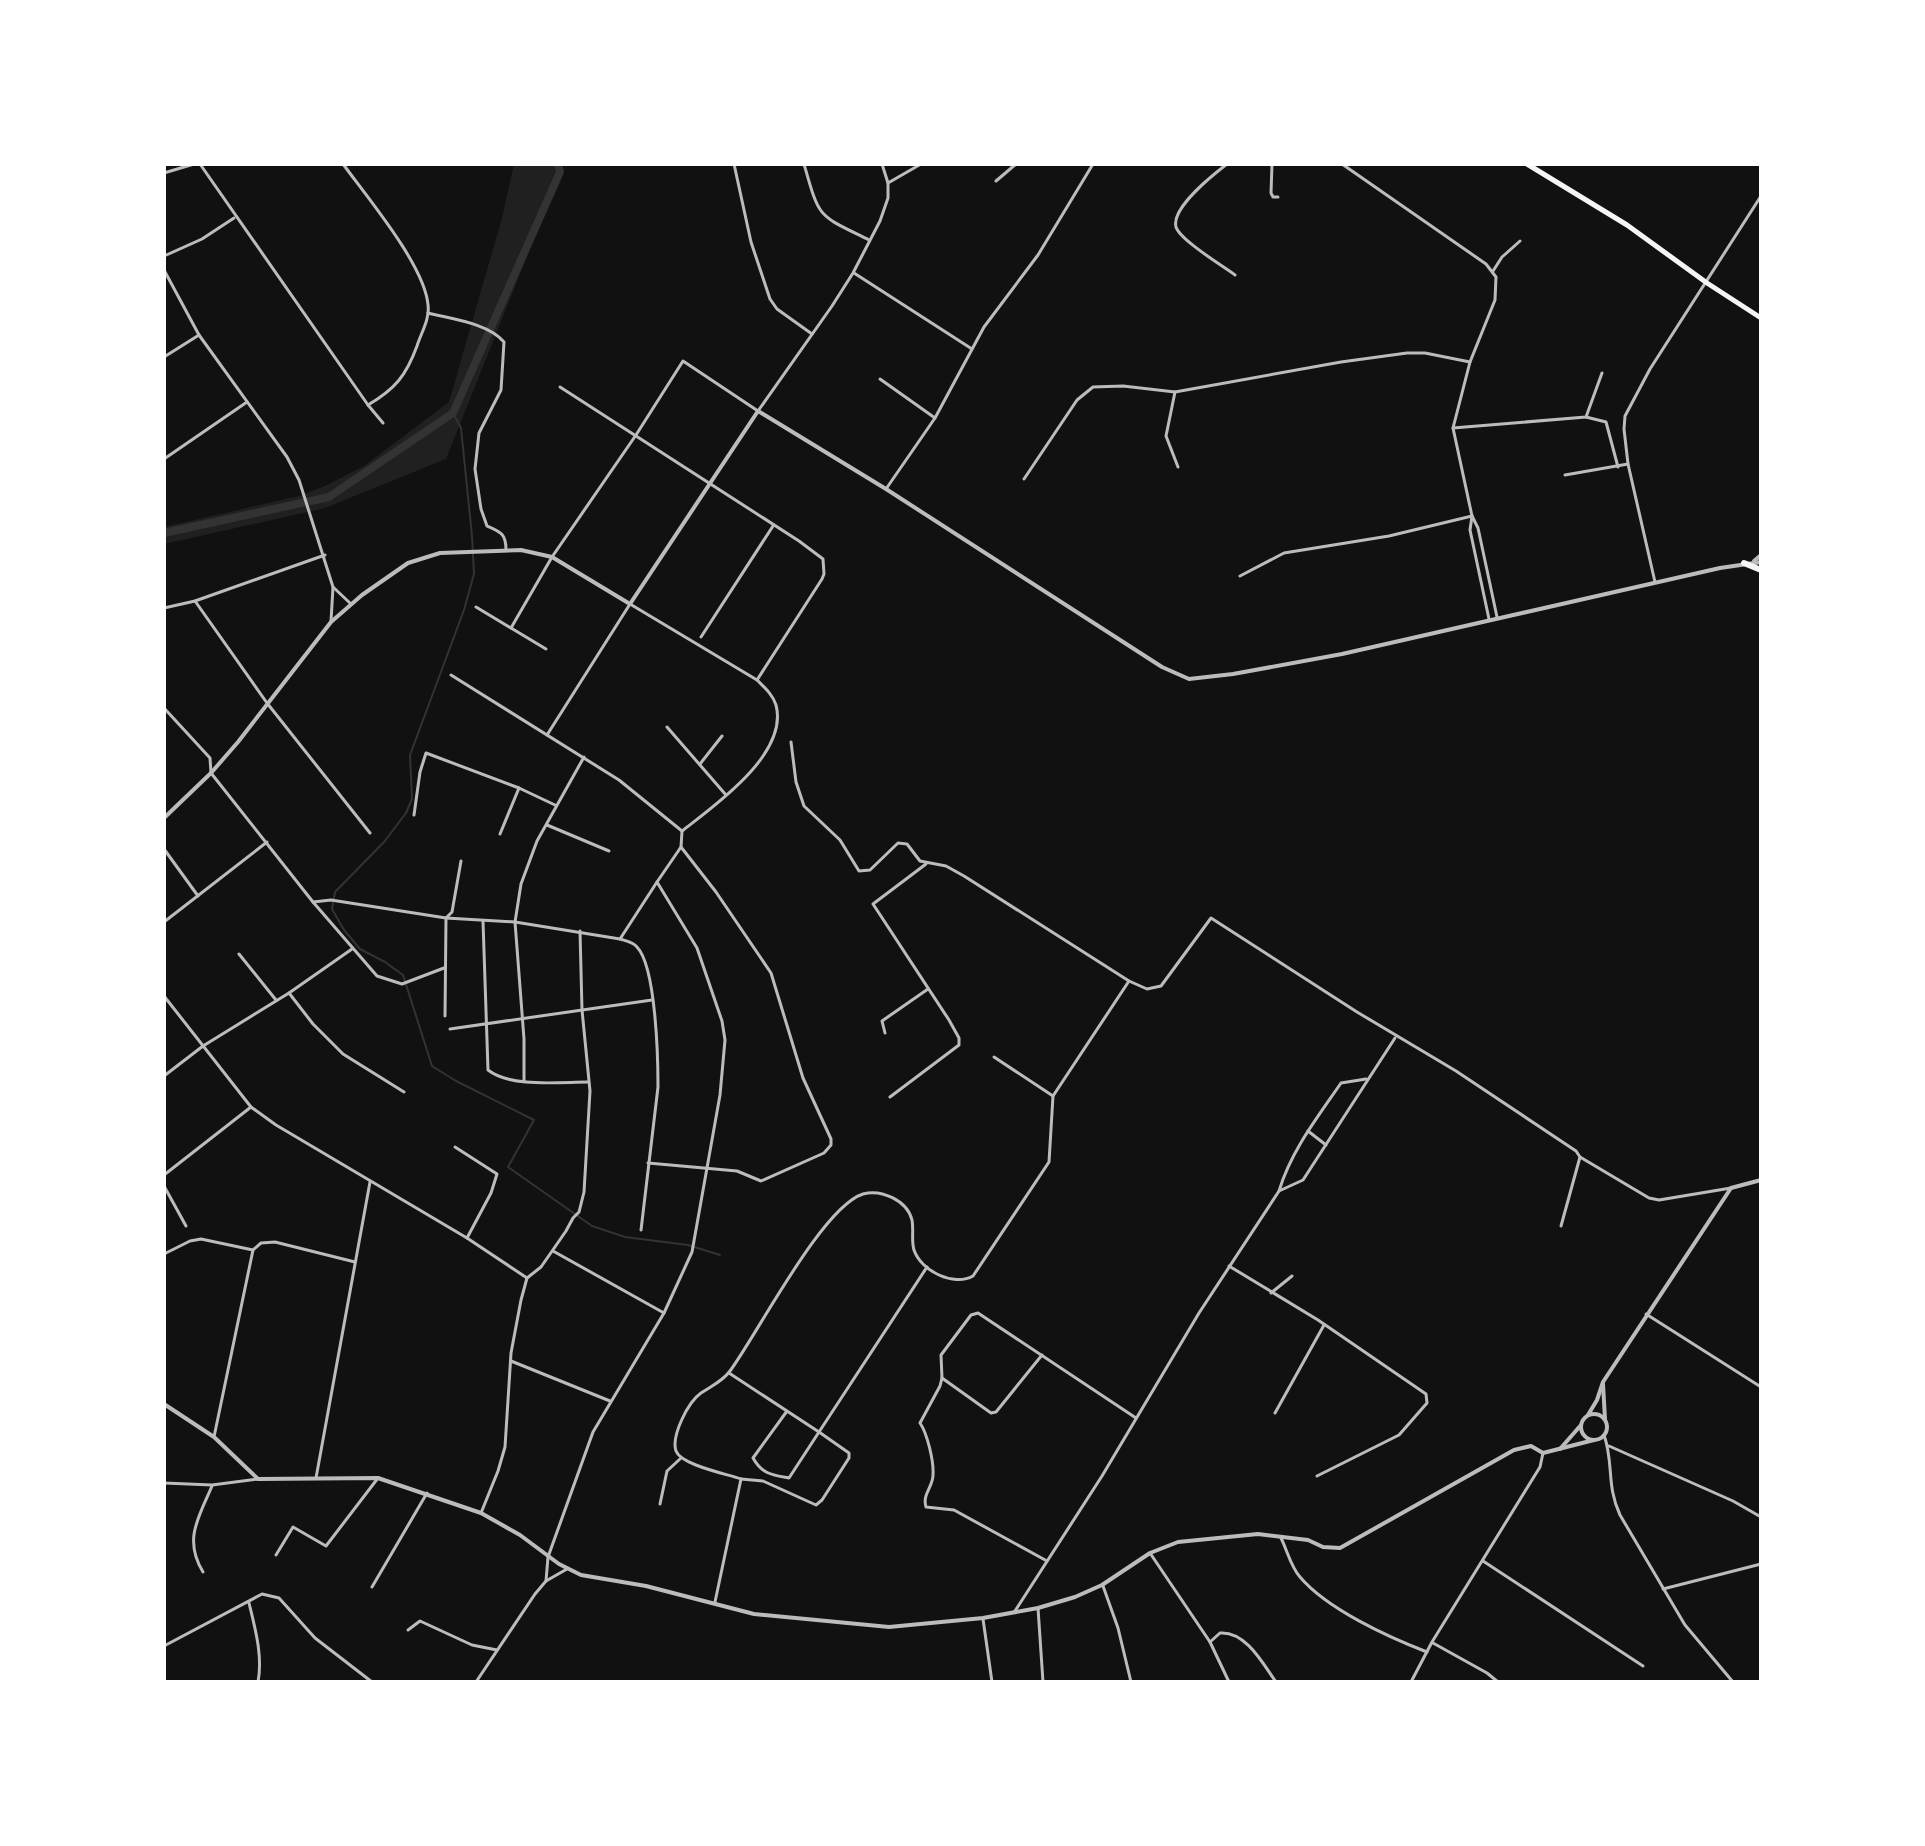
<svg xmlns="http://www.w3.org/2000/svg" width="1925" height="1846" font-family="Lora,serif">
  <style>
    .green { fill: #202020 }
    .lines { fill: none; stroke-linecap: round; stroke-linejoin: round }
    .stream { stroke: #333; stroke-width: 2 }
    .canal { stroke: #333; stroke-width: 8 }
    .minor { stroke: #bcbcbc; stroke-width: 3 }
    .tertiary { stroke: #bcbcbc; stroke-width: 4 }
    .secondary { stroke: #f5f5f5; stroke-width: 5 }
    .trunk { stroke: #f5f5f5; stroke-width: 6 }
  </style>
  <rect width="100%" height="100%" fill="#111"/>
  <polygon class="green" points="514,164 564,164 446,459 325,508 164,544 164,527 299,496 325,486 364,466 449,402 502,218"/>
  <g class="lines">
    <polyline class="stream" points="453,413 461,428 472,536 474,574 464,610 410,755 412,799 406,813 384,842 335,892 332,909 344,930 360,949 385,962 403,975 432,1066 456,1081 534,1120 508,1167 592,1226 625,1237 688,1245 720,1255"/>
    <polyline class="canal" points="164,533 329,497 453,413 560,172 558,164"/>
    <g class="minor">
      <polyline points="200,164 368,405 383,423"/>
      <path d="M343,164c24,33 82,102 85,141 2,14 -7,28 -11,41 -11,30 -22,43 -49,59"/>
      <polyline points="734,164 751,242 770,299 777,309 812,334"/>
      <path d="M804,164c16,56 13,50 65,76"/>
      <path d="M1227,164c-13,10 -56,44 -51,63 4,13 47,39 59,48"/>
      <polyline points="1272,164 1271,193 1273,197 1278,197"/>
      <polyline points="1342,164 1486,264 1496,277 1495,300 1470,362 1453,428 1472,516 1478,528 1497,617"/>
      <polyline points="164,173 194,164"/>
      <polyline points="996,181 1016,164"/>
      <polyline points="888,183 921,164"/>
      <polyline points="164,256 202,239 234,218"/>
      <polyline points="164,270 199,335 287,457 299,480 333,587 331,621"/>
      <polyline points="1493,271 1502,257 1520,241"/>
      <polyline points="854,273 972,349"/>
      <path d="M428,313c23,6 60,10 76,29l-3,48 -22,43 -4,36 6,40 6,17c14,6 19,8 19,24"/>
      <polyline points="164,357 199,335"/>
      <polyline points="880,379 935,418"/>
      <polyline points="560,387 799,541 823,559 824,574 822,579 757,680"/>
      <polyline points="1175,392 1166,436 1178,467"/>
      <polyline points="1586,417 1606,422 1618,467"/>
      <polyline points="1453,428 1586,417 1602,373"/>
      <polyline points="164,459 247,402"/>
      <polyline points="1565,475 1628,464"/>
      <polyline points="1024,479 1077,400 1093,387 1123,386 1175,392 1341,362 1407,353 1425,353 1470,362"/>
      <polyline points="886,489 935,418 984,327 1038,255 1093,164"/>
      <polyline points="1472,516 1470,530 1489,619"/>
      <polyline points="1240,576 1284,553 1389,536 1472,516"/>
      <polyline points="1655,582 1628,464 1624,429 1625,416 1650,369 1761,196"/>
      <polyline points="333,587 351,604"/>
      <polyline points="195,601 267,703 370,833"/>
      <polyline points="476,607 511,628 552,557 636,435 683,361 758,411 832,306 853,273 880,221 888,198 888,183 882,164"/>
      <polyline points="164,608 195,601 325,555"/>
      <polyline points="511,628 546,649"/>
      <polyline points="701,637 773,526"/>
      <polyline points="451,675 619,780 682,831"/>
      <path d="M164,708l46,50 1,15 102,129 18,-2 115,18 69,4 105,17c6,2 13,3 17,8 19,20 21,111 21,140l-17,143"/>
      <polyline points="667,727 726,795"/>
      <path d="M547,735l83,-131 127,76c8,8 16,15 19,25 13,49 -62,101 -94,126"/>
      <polyline points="791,742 796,782 804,806 840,840 859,871 870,870 898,843 907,844 920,861 946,866 964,876 1129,981 1147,989 1161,986 1211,918 1357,1012 1456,1071 1576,1151 1580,1157 1649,1198 1659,1200 1731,1188"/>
      <polyline points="700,764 722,736"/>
      <polyline points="414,815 420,772 426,753 519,788"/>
      <polyline points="547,825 609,851"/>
      <polyline points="500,834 519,788 555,805"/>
      <polyline points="164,849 198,896"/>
      <polyline points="313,902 377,976 402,984 444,968"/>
      <path d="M483,921l5,149c23,18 72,12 100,12"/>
      <polyline points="164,922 267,842"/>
      <polyline points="620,939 657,882"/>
      <polyline points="239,954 276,1000"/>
      <polyline points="289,993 313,1024 343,1054 404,1092"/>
      <polyline points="164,996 251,1107 276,1125 467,1238 527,1278"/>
      <polyline points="445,1016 446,918 452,912 461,861"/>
      <polyline points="450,1029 652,1000"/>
      <polyline points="885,1033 882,1021 928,989"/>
      <polyline points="994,1057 1053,1096"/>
      <polyline points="164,1076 203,1046 289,993 352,949"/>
      <polyline points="524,1081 524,1039 515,922 521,884 537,841 584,757"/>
      <polyline points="890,1097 959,1045 959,1038 949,1020 873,904 926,864"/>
      <polyline points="1308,1131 1326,1145"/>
      <polyline points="455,1147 497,1174 491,1193 467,1238"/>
      <polyline points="648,1163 737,1171 761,1181 824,1153 831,1145 831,1139 803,1078 771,973 716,892 681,847 682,831"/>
      <polyline points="164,1175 251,1107"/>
      <polyline points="164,1186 186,1226"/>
      <polyline points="1279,1191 1303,1180 1395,1038"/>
      <polyline points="1561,1226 1580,1157"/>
      <polyline points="553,1251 664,1313"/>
      <polyline points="164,1254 190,1241 201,1239 253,1250"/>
      <polyline points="1229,1266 1318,1320 1426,1394 1427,1403 1399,1435 1317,1476"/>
      <polyline points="1271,1293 1292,1276"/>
      <polyline points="1646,1314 1761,1387"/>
      <polyline points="511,1361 610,1401"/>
      <path d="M729,1373l90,59 -30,46c-17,-3 -27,-4 -36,-20l34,-47"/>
      <polyline points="942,1378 991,1413 996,1412 1042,1355"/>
      <polyline points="1275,1413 1324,1325"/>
      <path d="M1604,1435c10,28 2,50 16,80l65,110 48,57"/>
      <polyline points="214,1437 253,1250 261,1243 275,1242 355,1262"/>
      <polyline points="1609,1446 1733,1501 1761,1517"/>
      <polyline points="316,1478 370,1182"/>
      <polyline points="741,1479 763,1481 816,1505 822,1500 849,1458 849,1453 819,1432 927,1267"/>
      <polyline points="164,1483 212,1485 258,1479"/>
      <polyline points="660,1504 667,1471 680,1459"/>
      <polyline points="481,1513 498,1471 505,1447 511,1353 521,1300 527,1278 541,1267 566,1231 573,1218 579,1212 584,1192 590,1091 582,1010 580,931"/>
      <path d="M1281,1538c6,12 10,29 19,39 27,32 88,60 127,75"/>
      <polyline points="1150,1553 1210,1642 1229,1682"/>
      <polyline points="276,1555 293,1527 326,1546 378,1478"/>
      <path d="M1047,1561l-93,-51 -28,-3c-4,-13 7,-20 7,-32 1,-14 -6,-42 -13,-52l20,-37 2,-8 -1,-23 30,-40 7,-2 158,105"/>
      <polyline points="1483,1561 1643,1666"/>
      <path d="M203,1572c-20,-33 -4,-55 9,-86"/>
      <polyline points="546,1581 548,1557 593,1432 664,1313 692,1252 720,1095 725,1040 722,1021 697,948 657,882 681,847"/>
      <polyline points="1103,1586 1118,1628 1131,1682"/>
      <polyline points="372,1587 427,1493"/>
      <polyline points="1663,1589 1761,1564"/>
      <path d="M715,1602l26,-123c-14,-5 -60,-14 -65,-28 -5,-15 12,-49 25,-58 10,-7 21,-11 29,-22 28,-38 92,-164 133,-177 18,-5 44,6 49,26 2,10 -1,20 2,30 7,21 40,37 59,26l76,-114 4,-66 76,-115"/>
      <path d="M249,1603c6,25 14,53 9,79"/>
      <polyline points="1038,1608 1043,1682"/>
      <path d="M1015,1611l87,-135 97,-163 80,-122c12,-40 38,-73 62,-108l25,-4"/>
      <polyline points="983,1619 992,1682"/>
      <polyline points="408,1630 420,1621 472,1645 497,1650"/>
      <path d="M1210,1642l10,-9c26,-2 43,31 56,49"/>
      <polyline points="1433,1643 1487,1673 1498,1682"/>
      <polyline points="164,1646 262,1594 279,1598 315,1638 372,1682"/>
      <polyline points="476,1682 535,1594 546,1581 567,1569"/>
      <polyline points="1411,1682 1432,1642 1540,1467 1543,1453"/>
    </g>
    <g class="tertiary">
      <polyline points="1754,561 1761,555"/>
      <polyline points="164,818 211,773 238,742 331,622 362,595 408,563 440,553 521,550 552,557 630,604 758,411 886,489 1162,667 1189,679 1233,674 1342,654 1720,568 1761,562"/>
      <polyline points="1603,1384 1605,1419"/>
      <polyline points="164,1404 214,1437 258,1479 378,1478 481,1513 520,1535 559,1564 581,1575 646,1586 754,1614 889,1627 983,1618 1038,1608 1075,1597 1102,1585 1150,1553 1178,1542 1258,1534 1308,1540 1323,1547 1340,1548 1514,1450 1531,1446 1543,1453 1594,1440"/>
      <circle cx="1594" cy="1427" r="13"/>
      <polyline points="1588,1415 1597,1400 1603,1382 1731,1188 1761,1180"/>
      <polyline points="1560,1449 1581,1425"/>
    </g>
    <polyline class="secondary" points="1527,164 1627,225 1707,283 1761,318"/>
    <polyline class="trunk" points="1744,563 1761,570"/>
  </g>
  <rect width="1925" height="1846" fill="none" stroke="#ffffff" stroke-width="332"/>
</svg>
